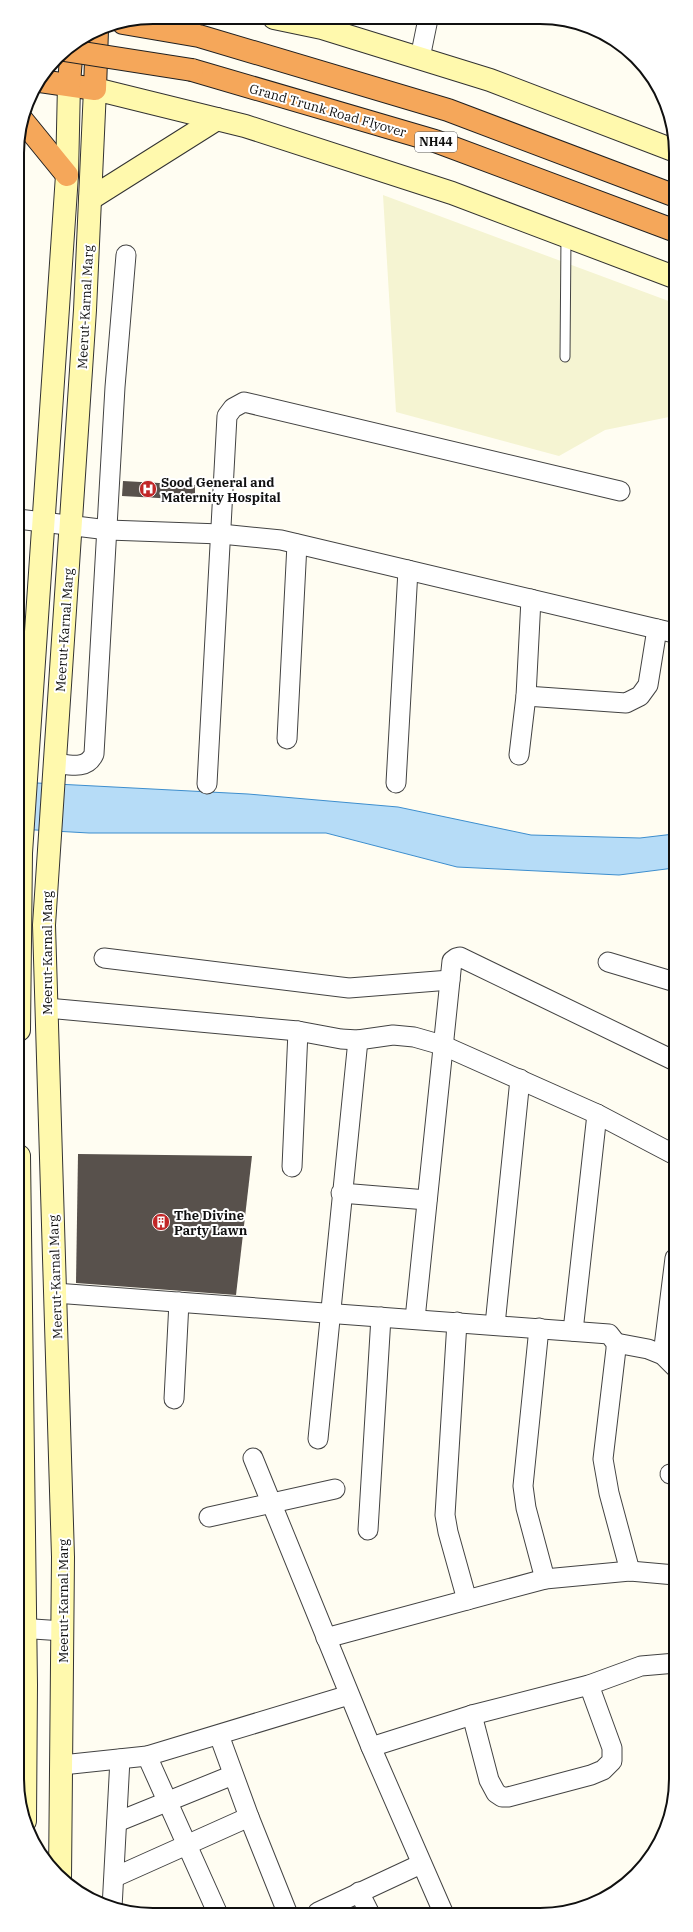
<svg xmlns="http://www.w3.org/2000/svg" width="693" height="1932" font-family="'IBM Plex Serif',serif">
  <style>
    .farmland { fill: #f5f4d2 }
    .green { fill: #d1eabb }
    .water { fill: #b6dcf7; stroke: #3d8ece }
    .building { fill: #58514c }
    .lines { fill: none; stroke-linecap: round; stroke-linejoin: round }
    .lane-casing { stroke: #434343; stroke-width: 11 }
    .street-casing { stroke: #434343; stroke-width: 21 }
    .secondary-casing { stroke: #323232; stroke-width: 24 }
    .highway-casing { stroke: #212121; stroke-width: 24 }
    .lane { stroke: #fff; stroke-width: 9 }
    .street { stroke: #fff; stroke-width: 19 }
    .secondary { stroke: #fff9ad; stroke-width: 22 }
    .highway { stroke: #f5a75a; stroke-width: 22 }
    .highway-bridge-casing { stroke: #212121; stroke-width: 24; stroke-linecap: butt }
    .highway-bridge { stroke: #f5a75a; stroke-width: 22 }
    .labels { text-anchor: middle; stroke-width: 4; stroke-linejoin: round; paint-order: stroke }
    .shield { fill: #fff; stroke: #585858; stroke-width: 1 }
    .shield-label { font-size: 12px; font-weight: bold; fill: #101010 }
    .street-label { font-size: 13px; fill: #101010; stroke: #fff }
    .poi-label { font-size: 13px; font-weight: bold; fill: #101010; stroke: #fff; text-anchor: start }
    .rim { fill: none; stroke: #101010; stroke-width: 2 }
  </style>
  <rect width="100%" height="100%" fill="#fffdf2"/>
  <polygon class="farmland" points="383,195 674,303 674,416 605,430 559,456 396,412"/>
  <polygon class="green" points="20,134 24,139 17,203 17,144"/>
  <polygon class="water" points="18,782 248,794 398,807 531,835 640,838 674,834 674,868 619,875 457,867 326,833 89,833 18,829"/>
  <g class="building">
    <polygon points="123,481 195,485 195,500 122,496"/>
    <polygon points="78,1154 252,1156 236,1295 76,1283"/>
  </g>
  <g class="lines">
    <defs>
      <polyline id="lane" points="565,357 566,237"/>
      <g id="street">
        <polyline points="420,58 428,19"/>
        <polyline points="18,519 108,530 221,534 281,540 674,633"/>
        <polyline points="526,696 626,703 640,696 648,685 657,629"/>
        <polyline points="287,739 297,544"/>
        <polyline points="519,755 526,696 531,599"/>
        <path d="M55,763c15,2 32,7 39,-9l21,-367 11,-132"/>
        <polyline points="396,783 408,570"/>
        <polyline points="207,784 227,416 233,408 244,402 620,491"/>
        <polyline points="104,958 349,988 450,980"/>
        <polyline points="608,962 675,982"/>
        <polyline points="47,1008 298,1031 341,1039 358,1040 393,1035 414,1037 442,1045 597,1114 675,1155"/>
        <polyline points="292,1167 298,1031"/>
        <polyline points="341,1193 427,1200"/>
        <polyline points="55,1293 609,1334 616,1343 616,1349 603,1459 609,1493 630,1571"/>
        <polyline points="415,1319 452,961 456,958 460,957 675,1061"/>
        <polyline points="457,1322 445,1515 448,1532 467,1600"/>
        <polyline points="495,1325 520,1079"/>
        <polyline points="539,1328 523,1486 526,1508 545,1579"/>
        <polyline points="573,1331 597,1114"/>
        <polyline points="616,1343 648,1349 663,1355 675,1367"/>
        <polyline points="663,1355 675,1258"/>
        <polyline points="174,1399 179,1302"/>
        <polyline points="318,1439 358,1040"/>
        <polyline points="253,1458 371,1747 443,1912"/>
        <polyline points="670,1474 675,1475"/>
        <polyline points="209,1517 335,1489"/>
        <polyline points="368,1530 381,1317"/>
        <polyline points="19,1628 63,1631"/>
        <polyline points="326,1638 545,1579 630,1571 675,1575"/>
        <polyline points="472,1715 489,1780 496,1793 502,1797 508,1797 591,1775 603,1770 612,1761 612,1748 589,1685"/>
        <polyline points="371,1747 472,1715 589,1685 641,1666 676,1663"/>
        <polyline points="147,1756 217,1912"/>
        <polyline points="62,1765 147,1756 349,1695"/>
        <polyline points="249,1817 287,1912"/>
        <polyline points="117,1822 233,1775"/>
        <polyline points="115,1877 249,1817 219,1735"/>
        <polyline points="359,1892 369,1912"/>
        <polyline points="112,1908 120,1759"/>
        <polyline points="318,1912 421,1864"/>
      </g>
      <g id="secondary">
        <polyline points="274,18 322,28 490,80 673,150"/>
        <polyline points="90,199 217,119"/>
        <polyline points="19,1030 21,853 67,175 69,84"/>
        <polyline points="19,1156 26,1685 25,1821"/>
        <polyline points="60,1878 63,1557 44,925 85,310 95,89 245,126 452,193 674,277"/>
      </g>
      <g id="highway">
        <polyline points="123,23 199,36 448,110 673,195"/>
        <polyline points="192,70 435,141 673,230"/>
        <polyline points="40,81 95,89 97,30"/>
        <polyline points="69,84 72,45"/>
        <polyline points="23,121 67,175"/>
      </g>
    </defs>
    <use href="#lane" class="lane-casing"/>
    <use href="#street" class="street-casing"/>
    <use href="#secondary" class="secondary-casing"/>
    <use href="#highway" class="highway-casing"/>
    <use href="#lane" class="lane"/>
    <use href="#street" class="street"/>
    <use href="#secondary" class="secondary"/>
    <use href="#highway" class="highway"/>
    <defs>
      <polyline id="highway-bridge" points="64,50 192,70"/>
    </defs>
    <use href="#highway-bridge" class="highway-bridge-casing"/>
    <use href="#highway-bridge" class="highway-bridge"/>
  </g>
  <defs>
    <symbol id="hospital-disc" viewBox="-11 -11 22 22"><circle r="9.5" fill="#c12627" stroke="#fff"/><path d="M-5-5h3v3.5h4V-5h3V5h-3V1.5h-4V5h-3Z" fill="#fff"/></symbol>
    <symbol id="building-disc" viewBox="-11 -11 22 22"><circle r="9.5" fill="#c12627" stroke="#fff"/><path d="M-4-6H4V6H1V3H-1V6H-4ZM-2.5-4.3h1.7v1.8h-1.7ZM.8-4.3h1.7v1.8H.8ZM-2.5-1h1.7V.8h-1.7ZM.8-1h1.7V.8H.8Z" fill="#fff"/></symbol>
  </defs>
  <g fill-rule="evenodd">
    <use href="#hospital-disc" x="138" y="479" width="20" height="20"/>
    <use href="#building-disc" x="151" y="1212" width="20" height="20"/>
  </g>
  <g class="labels">
    <rect class="shield" x="415" y="132" width="42" height="20" rx="3"/>
    <g class="shield-label">
      <text x="436" y="146">NH44</text>
    </g>
    <g class="street-label">
      <text transform="translate(328 110) rotate(16)" y="5">Grand Trunk Road Flyover</text>
      <text transform="translate(85 307) rotate(-87)" y="5">Meerut-Karnal Marg</text>
      <text transform="translate(64 630) rotate(-86)" y="5">Meerut-Karnal Marg</text>
      <text transform="translate(47 953) rotate(-90)" y="5">Meerut-Karnal Marg</text>
      <text transform="translate(55 1277) rotate(-92)" y="5">Meerut-Karnal Marg</text>
      <text transform="translate(63 1601) rotate(-90)" y="5">Meerut-Karnal Marg</text>
    </g>
    <g class="poi-label">
      <text x="161" y="487">Sood General and<tspan x="161" dy="15">Maternity Hospital</tspan></text>
      <text x="174" y="1220">The Divine<tspan x="174" dy="15">Party Lawn</tspan></text>
    </g>
  </g>
  <path d="M0 0H693V1932H0ZM153 24H540A129 129 0 0 1 669 153V1779A129 129 0 0 1 540 1908H153A129 129 0 0 1 24 1779V153A129 129 0 0 1 153 24Z" fill="#fff" fill-rule="evenodd"/>
  <path class="rim" d="M153 24H540A129 129 0 0 1 669 153V1779A129 129 0 0 1 540 1908H153A129 129 0 0 1 24 1779V153A129 129 0 0 1 153 24Z"/>
</svg>
